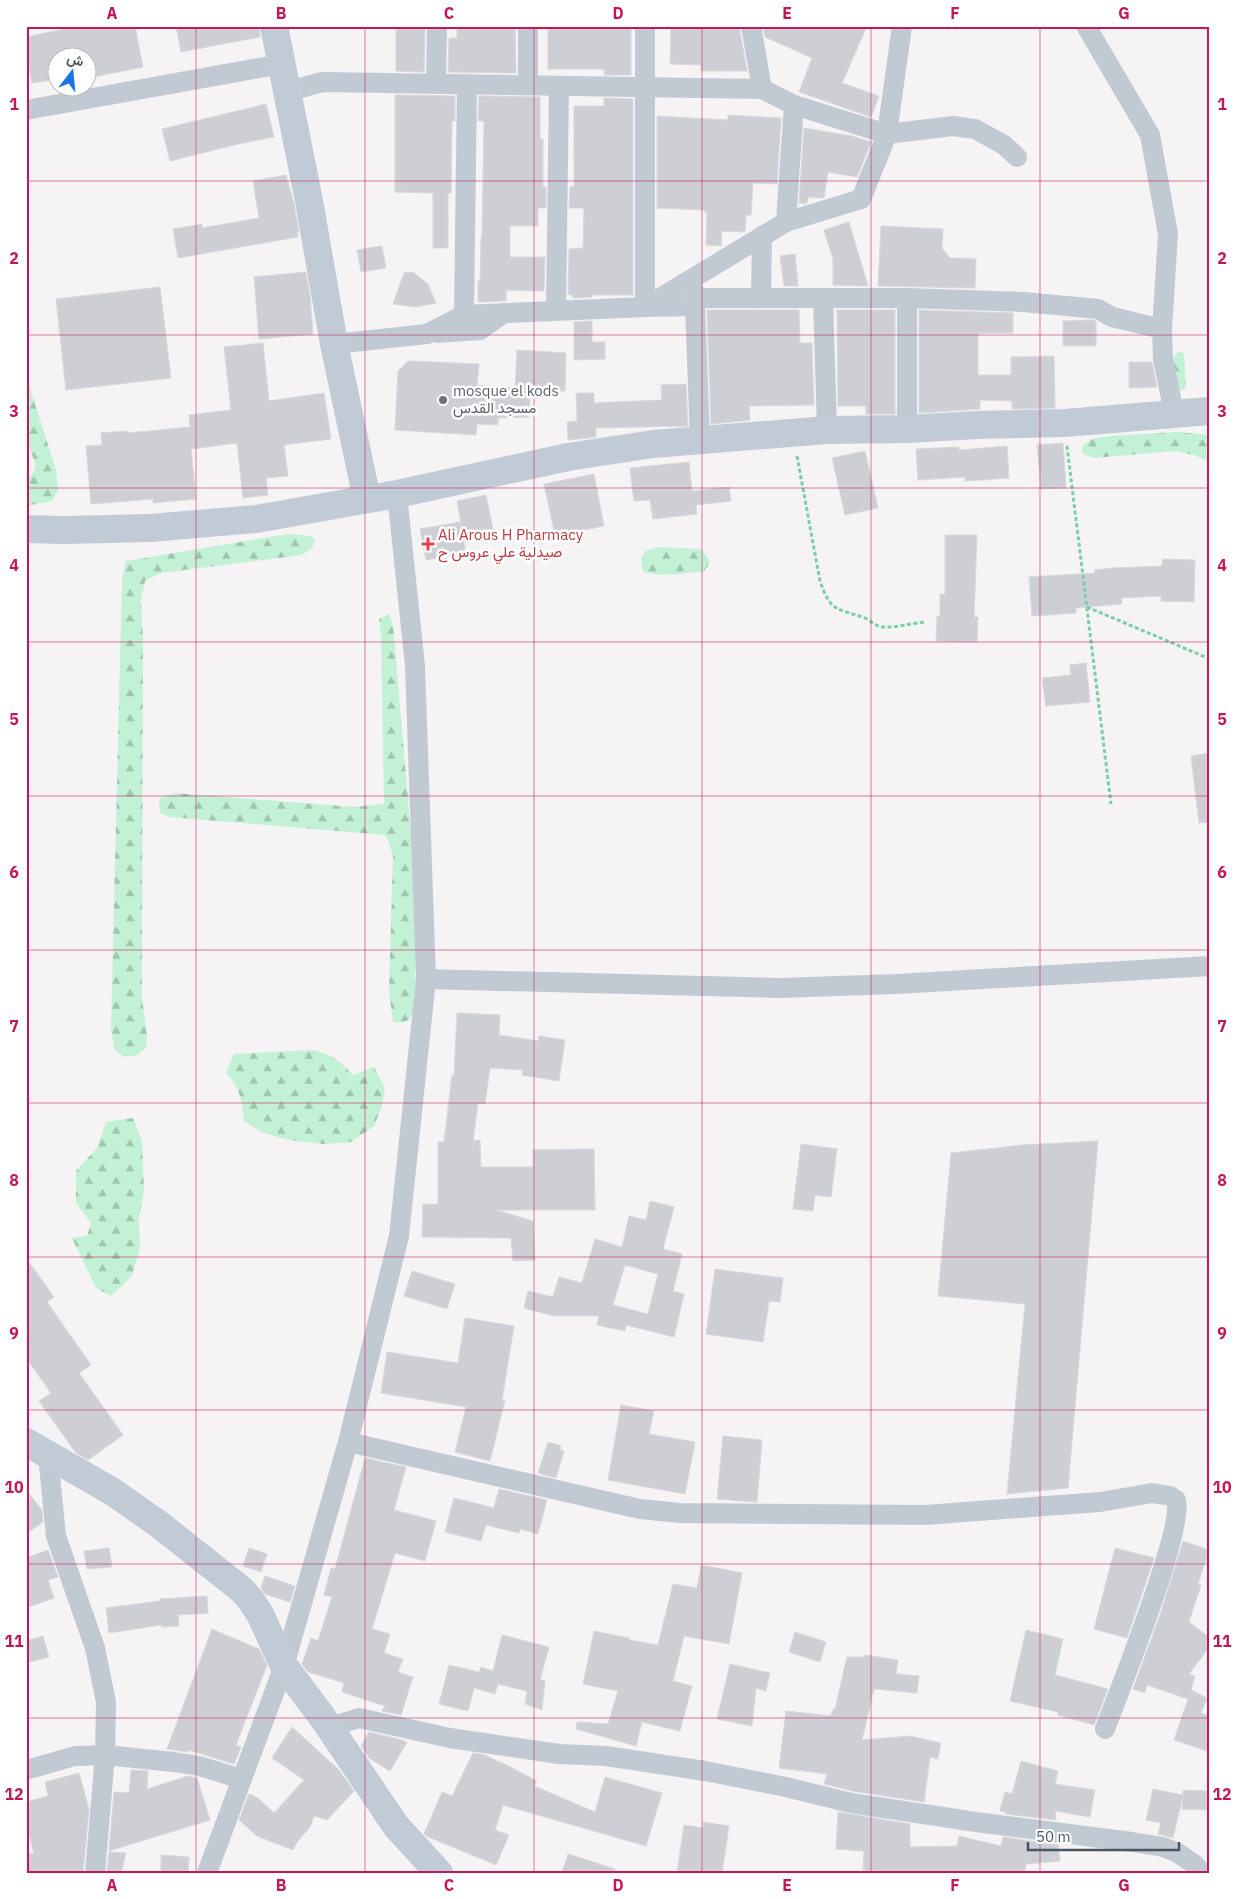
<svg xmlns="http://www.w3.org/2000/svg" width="1236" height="1899" font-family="'IBM Plex Sans',Vazirmatn,sans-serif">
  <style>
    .forest { fill: url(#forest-firs) }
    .building { fill: #cdcfd5; stroke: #d7d9de; fill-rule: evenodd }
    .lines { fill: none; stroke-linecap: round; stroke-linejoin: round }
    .path { stroke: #7ad0a6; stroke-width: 3; stroke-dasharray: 4 2.5; stroke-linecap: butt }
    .minor { stroke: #c1cad2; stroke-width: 20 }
    .secondary { stroke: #c1cbd6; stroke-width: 28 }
    .grid { fill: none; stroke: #c2185b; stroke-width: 1; stroke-opacity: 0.55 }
    .worship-dot { fill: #6b7280; stroke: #fff; stroke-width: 2 }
    .health-dot { fill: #e0444e; stroke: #fff; stroke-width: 2 }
    .labels { text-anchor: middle; stroke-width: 5; stroke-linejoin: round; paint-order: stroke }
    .worship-label { font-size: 15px; fill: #5b616d; stroke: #fff; text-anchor: start }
    .health-label { font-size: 15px; fill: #be3a42; stroke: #fff; text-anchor: start }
    .neatline { fill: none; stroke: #c2185b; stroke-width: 2 }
    .grid-label { font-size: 16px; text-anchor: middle; font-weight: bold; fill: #c2185b }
  </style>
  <defs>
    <pattern id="forest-firs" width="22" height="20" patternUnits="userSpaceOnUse" patternTransform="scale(1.25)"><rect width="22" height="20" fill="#c3f1d5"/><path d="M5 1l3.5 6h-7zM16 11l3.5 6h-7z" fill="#a0c6b0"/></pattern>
  </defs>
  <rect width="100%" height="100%" fill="#f5f3f3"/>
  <g class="forest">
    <path d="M1178,352h4l2,2 2,32 -3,4 -7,2c-2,-14 -9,-30 2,-40z"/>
    <polygon points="26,376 56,470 58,490 52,501 26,506 26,478 31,476 36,467 26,436"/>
    <polygon points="1177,432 1210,435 1210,462 1194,455 1175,451 1093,458 1082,453 1083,445 1092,439 1110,436"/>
    <polygon points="288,534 310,536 315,540 312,548 302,555 161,573 145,581 141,600 143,639 142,998 147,1035 146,1048 137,1055 124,1057 114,1049 111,1028 122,579 126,561"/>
    <path d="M659,547l42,2 5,6 4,8 -6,8c-20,2 -40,7 -60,1 -4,-7 -3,-14 1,-21z"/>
    <path d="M389,614l4,10 18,211 5,28 -1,148c-6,11 -10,12 -22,11l-4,-31 4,-136 -7,-20 -216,-18 -10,-4 -1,-14 16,-6 179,14 30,-3 -3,-169 -2,-16z"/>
    <path d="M313,1050c20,5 26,10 40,25l21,-8 11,21 -3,18 -8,20 -23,16 -27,2 -36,-4 -27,-8 -17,-11c-2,-20 -4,-34 -18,-48l8,-19z"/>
    <polygon points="133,1118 142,1141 144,1191 139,1218 140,1248 132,1276 111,1296 96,1288 72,1238 87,1236 91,1223 76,1203 76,1171 97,1148 106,1122"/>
  </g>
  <g class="building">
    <polygon points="79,26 135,26 143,67 88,78 88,58 58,58 58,79 32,83 26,51 26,37"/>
    <polygon points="176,26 259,26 260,37 181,52"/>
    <polygon points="396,26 425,26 424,72 396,71"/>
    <polygon points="457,26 515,26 516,73 448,72 449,38 457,38"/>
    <polygon points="548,26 631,26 631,75 604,75 604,69 548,69"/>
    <polygon points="671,26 739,26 747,71 701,71 701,65 670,64"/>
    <polygon points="763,26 867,26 842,83 879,96 871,117 799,92 812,58 765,37"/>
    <polygon points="395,95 455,96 455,121 452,121 451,193 448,193 448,248 433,248 433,193 395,192"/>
    <polygon points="479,96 540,97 540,139 543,139 543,187 546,187 546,208 538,208 538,226 510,226 510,257 545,257 544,291 506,290 506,301 478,302 478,281 480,281 481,237 482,237 484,121 478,121"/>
    <polygon points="604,98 633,99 633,295 592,295 592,297 573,298 573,295 569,295 568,291 569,249 583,248 584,208 569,208 570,187 574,187 574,106 604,106"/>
    <polygon points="266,104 274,137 238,144 170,161 162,129"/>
    <polygon points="728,115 781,118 777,184 753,183 751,215 746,215 745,232 722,231 721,246 706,245 707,213 705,213 705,210 657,208 657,116 728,120"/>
    <polygon points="804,128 852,136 871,142 857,177 828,172 824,198 808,197 807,203 805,204 799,203"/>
    <polygon points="286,175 294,204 299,232 297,232 298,237 178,258 173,229 202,224 202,228 259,218 253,181"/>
    <polygon points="849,222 868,286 833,285 833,259 824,230"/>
    <polygon points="881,226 943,229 942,248 950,258 976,259 975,288 878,286"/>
    <polygon points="382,246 386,268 361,272 357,250"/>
    <polygon points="795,254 798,286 784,286 780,256"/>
    <polygon points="306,272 310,295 313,334 259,339 254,277"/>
    <polygon points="413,272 428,284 436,303 416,307 393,304 404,273"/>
    <polygon points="160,287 171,378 66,390 56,299"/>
    <polygon points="707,310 799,310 800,343 812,343 814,405 749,406 750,420 711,424"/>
    <polygon points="837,310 875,310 876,314 876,310 895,310 895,414 866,414 866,406 838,406"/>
    <polygon points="919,310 1013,313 1013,333 978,333 978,375 1011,375 1011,357 1054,356 1055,408 1012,409 1012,401 980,400 980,409 919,413"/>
    <polygon points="1093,320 1096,321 1096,346 1063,346 1063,321"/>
    <polygon points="592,321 592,342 605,342 605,359 574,360 574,322"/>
    <polygon points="263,343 269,401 324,393 331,439 284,445 288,476 266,478 268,495 243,498 237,443 191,449 196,499 153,503 153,499 91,504 86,446 102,445 101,433 128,431 128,433 190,427 189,415 231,410 224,347"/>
    <polygon points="517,350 566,353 565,391 530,391 529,417 498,418 498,425 477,424 476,435 395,430 398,371 408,361 479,364 477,385 515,388"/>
    <polygon points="1129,362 1152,362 1157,387 1129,388"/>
    <polygon points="686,384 688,426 596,428 596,437 568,440 567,422 577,421 576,393 594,393 594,403 662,400 661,385"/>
    <polygon points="1063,443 1066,488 1041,489 1037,445"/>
    <polygon points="1007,446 1009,478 965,481 965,477 918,480 916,449 959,447 959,450"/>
    <polygon points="865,451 878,508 845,515 832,458"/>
    <polygon points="689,462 692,491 729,487 731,501 696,505 697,514 653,519 650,500 634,501 630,468"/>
    <polygon points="594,474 604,526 569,533 568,529 554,531 544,484"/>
    <polygon points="486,495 493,529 463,535 457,501"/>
    <polygon points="460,522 466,553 426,560 420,529"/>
    <polygon points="945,535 977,535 974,617 978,617 977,642 936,641 937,616 940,616 940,594 945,594"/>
    <polygon points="1163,559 1195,560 1194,602 1161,601 1161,596 1121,598 1122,604 1076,608 1076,613 1032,616 1029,577 1095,573 1094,570 1114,568 1162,566"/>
    <polygon points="1086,663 1090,702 1046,706 1042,678 1071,675 1070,665"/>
    <polygon points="1210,753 1210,822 1199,823 1191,756"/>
    <polygon points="457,1013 500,1015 499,1035 538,1041 539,1036 565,1040 559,1081 522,1075 523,1070 490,1068 485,1104 478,1103 473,1141 480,1140 481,1167 533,1167 533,1150 594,1149 595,1210 496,1210 533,1221 535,1260 513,1261 511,1238 422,1237 423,1204 438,1204 438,1142 444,1142 452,1075 454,1075"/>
    <polygon points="1098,1141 1068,1488 1007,1494 1025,1304 938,1296 951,1153 1023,1145"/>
    <polygon points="801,1144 837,1149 831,1197 815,1195 813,1211 793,1209"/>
    <path d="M650,1201l24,6 -11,42 19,5 -9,37 11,3 -10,43 -48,-12 -1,6 -28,-6 2,-9h-45l-30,-8 4,-17 25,6 6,-20 23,6 13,-44 27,8 7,-31 17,4zM625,1265l33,9 -10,40 -35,-9z"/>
    <polygon points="26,1258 54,1297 47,1302 91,1365 79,1373 123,1435 88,1460 76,1453 39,1401 51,1393 26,1358"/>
    <polygon points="715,1269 783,1278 780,1302 769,1301 763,1342 706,1334"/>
    <polygon points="412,1271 455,1284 447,1309 404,1296"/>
    <polygon points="465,1318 514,1326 502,1400 505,1400 490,1461 455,1452 466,1407 381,1393 387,1352 458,1363"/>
    <polygon points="621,1405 654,1411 649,1434 695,1442 685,1494 608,1480"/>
    <polygon points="723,1436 762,1440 757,1502 717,1499"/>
    <polygon points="548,1442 561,1446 560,1450 564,1451 556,1478 538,1473"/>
    <polygon points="365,1458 406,1467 394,1510 436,1521 425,1561 395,1553 372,1629 390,1634 384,1653 403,1659 398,1672 413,1677 401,1715 382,1711 385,1706 342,1692 344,1683 308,1672 302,1664 311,1638 318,1641 332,1597 324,1595 331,1568 335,1569"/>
    <polygon points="499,1489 547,1500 538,1534 520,1529 519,1533 486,1525 481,1541 445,1532 454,1498 494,1508"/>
    <polygon points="26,1490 42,1510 43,1522 26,1534"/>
    <polygon points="1183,1541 1209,1550 1198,1584 1201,1585 1189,1622 1210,1638 1210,1646 1189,1674 1195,1676 1191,1690 1207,1698 1201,1713 1210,1716 1210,1752 1174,1740 1188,1699 1147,1685 1145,1693 1133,1689 1160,1615"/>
    <polygon points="109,1548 112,1567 87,1569 84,1551"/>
    <polygon points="249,1548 267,1554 261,1572 243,1566"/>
    <polygon points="1115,1548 1154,1558 1127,1638 1094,1629"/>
    <polygon points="48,1550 58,1577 48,1580 54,1598 26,1608 26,1558"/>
    <polygon points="701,1565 742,1573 729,1644 684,1636 673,1681 692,1686 680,1731 642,1722 636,1746 576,1729 577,1722 608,1724 618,1691 583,1684 594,1631 629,1638 629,1640 658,1645 673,1584 697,1588"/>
    <polygon points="265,1576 295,1586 290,1602 265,1594 261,1588"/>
    <polygon points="207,1596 208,1613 178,1615 179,1626 162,1627 161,1625 109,1633 106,1608 160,1601 160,1599"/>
    <polygon points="212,1629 259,1649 267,1665 236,1745 241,1747 234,1764 189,1750 189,1752 167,1749"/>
    <polygon points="1026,1630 1063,1639 1055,1675 1108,1689 1094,1725 1058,1715 1058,1712 1010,1701"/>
    <polygon points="795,1632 826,1642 820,1662 789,1652"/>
    <polygon points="502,1635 549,1647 540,1680 545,1681 542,1710 525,1704 527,1691 498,1684 495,1694 474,1688 468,1711 439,1704 449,1665 479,1672 481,1667 493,1671"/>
    <polygon points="43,1636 49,1657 26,1663 26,1641"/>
    <polygon points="865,1655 898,1660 896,1674 919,1676 917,1693 874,1689 862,1740 910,1736 941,1743 938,1759 930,1757 924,1802 853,1791 824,1784 827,1774 779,1768 786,1711 831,1716 833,1709 835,1709 847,1657 864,1657"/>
    <polygon points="730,1664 770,1673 766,1691 756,1688 752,1726 717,1719"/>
    <polygon points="292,1727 338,1769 354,1791 327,1820 314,1816 310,1827 297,1842 293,1850 257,1836 239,1820 249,1794 258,1798 274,1813 304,1780 272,1758"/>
    <polygon points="369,1732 402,1740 407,1742 390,1771 369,1758 361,1746"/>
    <polygon points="473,1753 485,1755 499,1762 499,1761 537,1781 534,1786 595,1812 605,1777 662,1793 646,1846 503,1805 495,1830 509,1835 496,1865 426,1836 424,1834 442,1792 452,1796"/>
    <polygon points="1021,1761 1058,1771 1055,1784 1095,1790 1090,1817 1055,1811 1056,1820 1006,1814 1006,1812 1000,1811 1005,1792 1012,1794"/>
    <polygon points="131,1770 148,1771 147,1789 188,1776 197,1778 210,1820 109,1851 114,1792 129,1793"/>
    <polygon points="79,1773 89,1809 83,1873 26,1873 26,1854 34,1853 26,1824 26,1802 48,1796 45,1782"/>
    <polygon points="1153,1789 1183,1795 1183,1790 1210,1791 1210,1810 1182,1809 1183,1796 1173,1838 1158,1834 1161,1823 1146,1820"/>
    <polygon points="838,1812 910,1824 910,1847 957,1846 959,1836 1001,1846 1003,1837 1058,1845 1060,1861 1026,1864 1025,1873 896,1873 863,1870 864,1851 836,1849"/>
    <polygon points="703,1822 729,1826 722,1873 677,1873 684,1825 703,1828"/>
    <polygon points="109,1852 126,1853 121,1873 107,1873"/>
    <polygon points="568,1854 615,1869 615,1873 562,1873"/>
    <polygon points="161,1855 189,1857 188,1873 161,1872"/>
  </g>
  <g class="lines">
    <g class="path">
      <polyline points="1067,446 1111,804"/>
      <path d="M797,456l23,125c11,32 17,27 45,37 6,3 12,9 18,9 13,1 29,-4 43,-5"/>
      <polyline points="1087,607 1210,659"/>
    </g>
    <g class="minor">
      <polyline points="645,26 645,307 695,306 694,291"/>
      <polyline points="751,26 762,89 794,105 887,134 953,126 975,129 1004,145 1017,157"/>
      <polyline points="1086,26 1150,135 1168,234 1162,329 1163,359 1174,413"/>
      <polyline points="436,84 437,26"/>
      <polyline points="528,85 528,26"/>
      <polyline points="286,92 322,82 762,89"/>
      <polyline points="26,110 281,64"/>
      <polyline points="786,222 794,105"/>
      <polyline points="694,298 907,298 1024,302 1098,309 1112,317 1162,329"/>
      <polyline points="761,298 762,236"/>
      <polyline points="823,298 827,430"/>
      <polyline points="907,298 907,429"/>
      <polyline points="695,306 700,440"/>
      <polyline points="556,310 559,86"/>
      <polyline points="464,315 467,84"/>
      <polyline points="437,333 480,330 504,313"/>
      <polyline points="334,344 427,334 464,315 645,307 786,222 861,199 887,134 902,26"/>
      <polyline points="426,979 779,988 896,984 1210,966"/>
      <path d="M348,1442l292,67 40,4 245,2 175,-13 52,-9 18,3 6,4c9,27 -58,194 -71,229"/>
      <polyline points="48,1455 56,1536 95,1648 106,1702 105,1755 95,1873"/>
      <polyline points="330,1729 343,1723 359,1718 450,1738 559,1754 606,1756 705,1771 786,1787 851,1803 976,1822 1132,1842 1163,1847 1178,1853 1194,1864 1202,1873"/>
      <polyline points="26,1770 75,1756 105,1755 174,1762 199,1766 242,1779"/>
      <polyline points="207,1873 284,1666 348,1442 399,1236 426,979 415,666 397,494"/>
    </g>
    <g class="secondary">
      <polyline points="274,26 309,201 334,344 367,499"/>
      <polyline points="26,529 64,530 151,528 256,519 397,494 568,457 653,444 827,430 907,429 977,425 1065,423 1210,411"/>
      <polyline points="26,1442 113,1492 160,1525 242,1590 250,1599 260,1614 284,1666 323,1718 396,1826 439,1873"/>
    </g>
  </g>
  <path class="grid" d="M196,26v1847M365,26v1847M534,26v1847M702,26v1847M871,26v1847M1040,26v1847M26,181h1184M26,335h1184M26,488h1184M26,642h1184M26,796h1184M26,950h1184M26,1103h1184M26,1257h1184M26,1410h1184M26,1564h1184M26,1718h1184"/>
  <circle class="worship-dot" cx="443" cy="400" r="5"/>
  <path class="health-dot" d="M425.5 536.5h5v5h5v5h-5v5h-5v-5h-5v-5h5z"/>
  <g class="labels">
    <g class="worship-label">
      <text x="453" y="396">mosque el kods<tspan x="453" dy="17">مسجد القدس</tspan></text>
    </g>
    <g class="health-label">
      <text x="438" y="540">Ali Arous H Pharmacy<tspan x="438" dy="17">صيدلية علي عروس ح</tspan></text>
    </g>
  </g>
  <rect width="1236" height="1899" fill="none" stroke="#ffffff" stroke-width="55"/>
  <g transform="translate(72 72) rotate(16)"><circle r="24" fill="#ffffff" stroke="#b7bbc0"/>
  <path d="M0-4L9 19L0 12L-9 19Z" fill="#1a73e8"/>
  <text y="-8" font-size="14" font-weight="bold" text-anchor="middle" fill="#4a5661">ش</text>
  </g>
  <path d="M1028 1842v8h151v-8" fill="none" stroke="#4a5661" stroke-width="2.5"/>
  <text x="1036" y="1842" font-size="15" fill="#4a5661" stroke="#ffffff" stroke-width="4" paint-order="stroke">50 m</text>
  <rect x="28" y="28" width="1180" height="1844" class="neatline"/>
  <g class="grid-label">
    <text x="112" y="19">A</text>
    <text x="281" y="19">B</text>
    <text x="449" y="19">C</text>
    <text x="618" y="19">D</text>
    <text x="787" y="19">E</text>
    <text x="955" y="19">F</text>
    <text x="1124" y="19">G</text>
    <text x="14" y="110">1</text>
    <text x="1222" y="110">1</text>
    <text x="14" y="264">2</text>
    <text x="1222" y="264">2</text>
    <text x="14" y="417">3</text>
    <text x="1222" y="417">3</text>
    <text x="14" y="571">4</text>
    <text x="1222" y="571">4</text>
    <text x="14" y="725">5</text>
    <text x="1222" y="725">5</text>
    <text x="14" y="878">6</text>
    <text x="1222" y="878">6</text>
    <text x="14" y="1032">7</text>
    <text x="1222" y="1032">7</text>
    <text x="14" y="1186">8</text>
    <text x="1222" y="1186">8</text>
    <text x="14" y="1339">9</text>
    <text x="1222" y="1339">9</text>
    <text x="14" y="1493">10</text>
    <text x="1222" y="1493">10</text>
    <text x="14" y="1647">11</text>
    <text x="1222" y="1647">11</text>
    <text x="14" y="1800">12</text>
    <text x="1222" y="1800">12</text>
    <text x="112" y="1891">A</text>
    <text x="281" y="1891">B</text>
    <text x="449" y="1891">C</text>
    <text x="618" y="1891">D</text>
    <text x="787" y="1891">E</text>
    <text x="955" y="1891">F</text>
    <text x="1124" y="1891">G</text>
  </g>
</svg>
